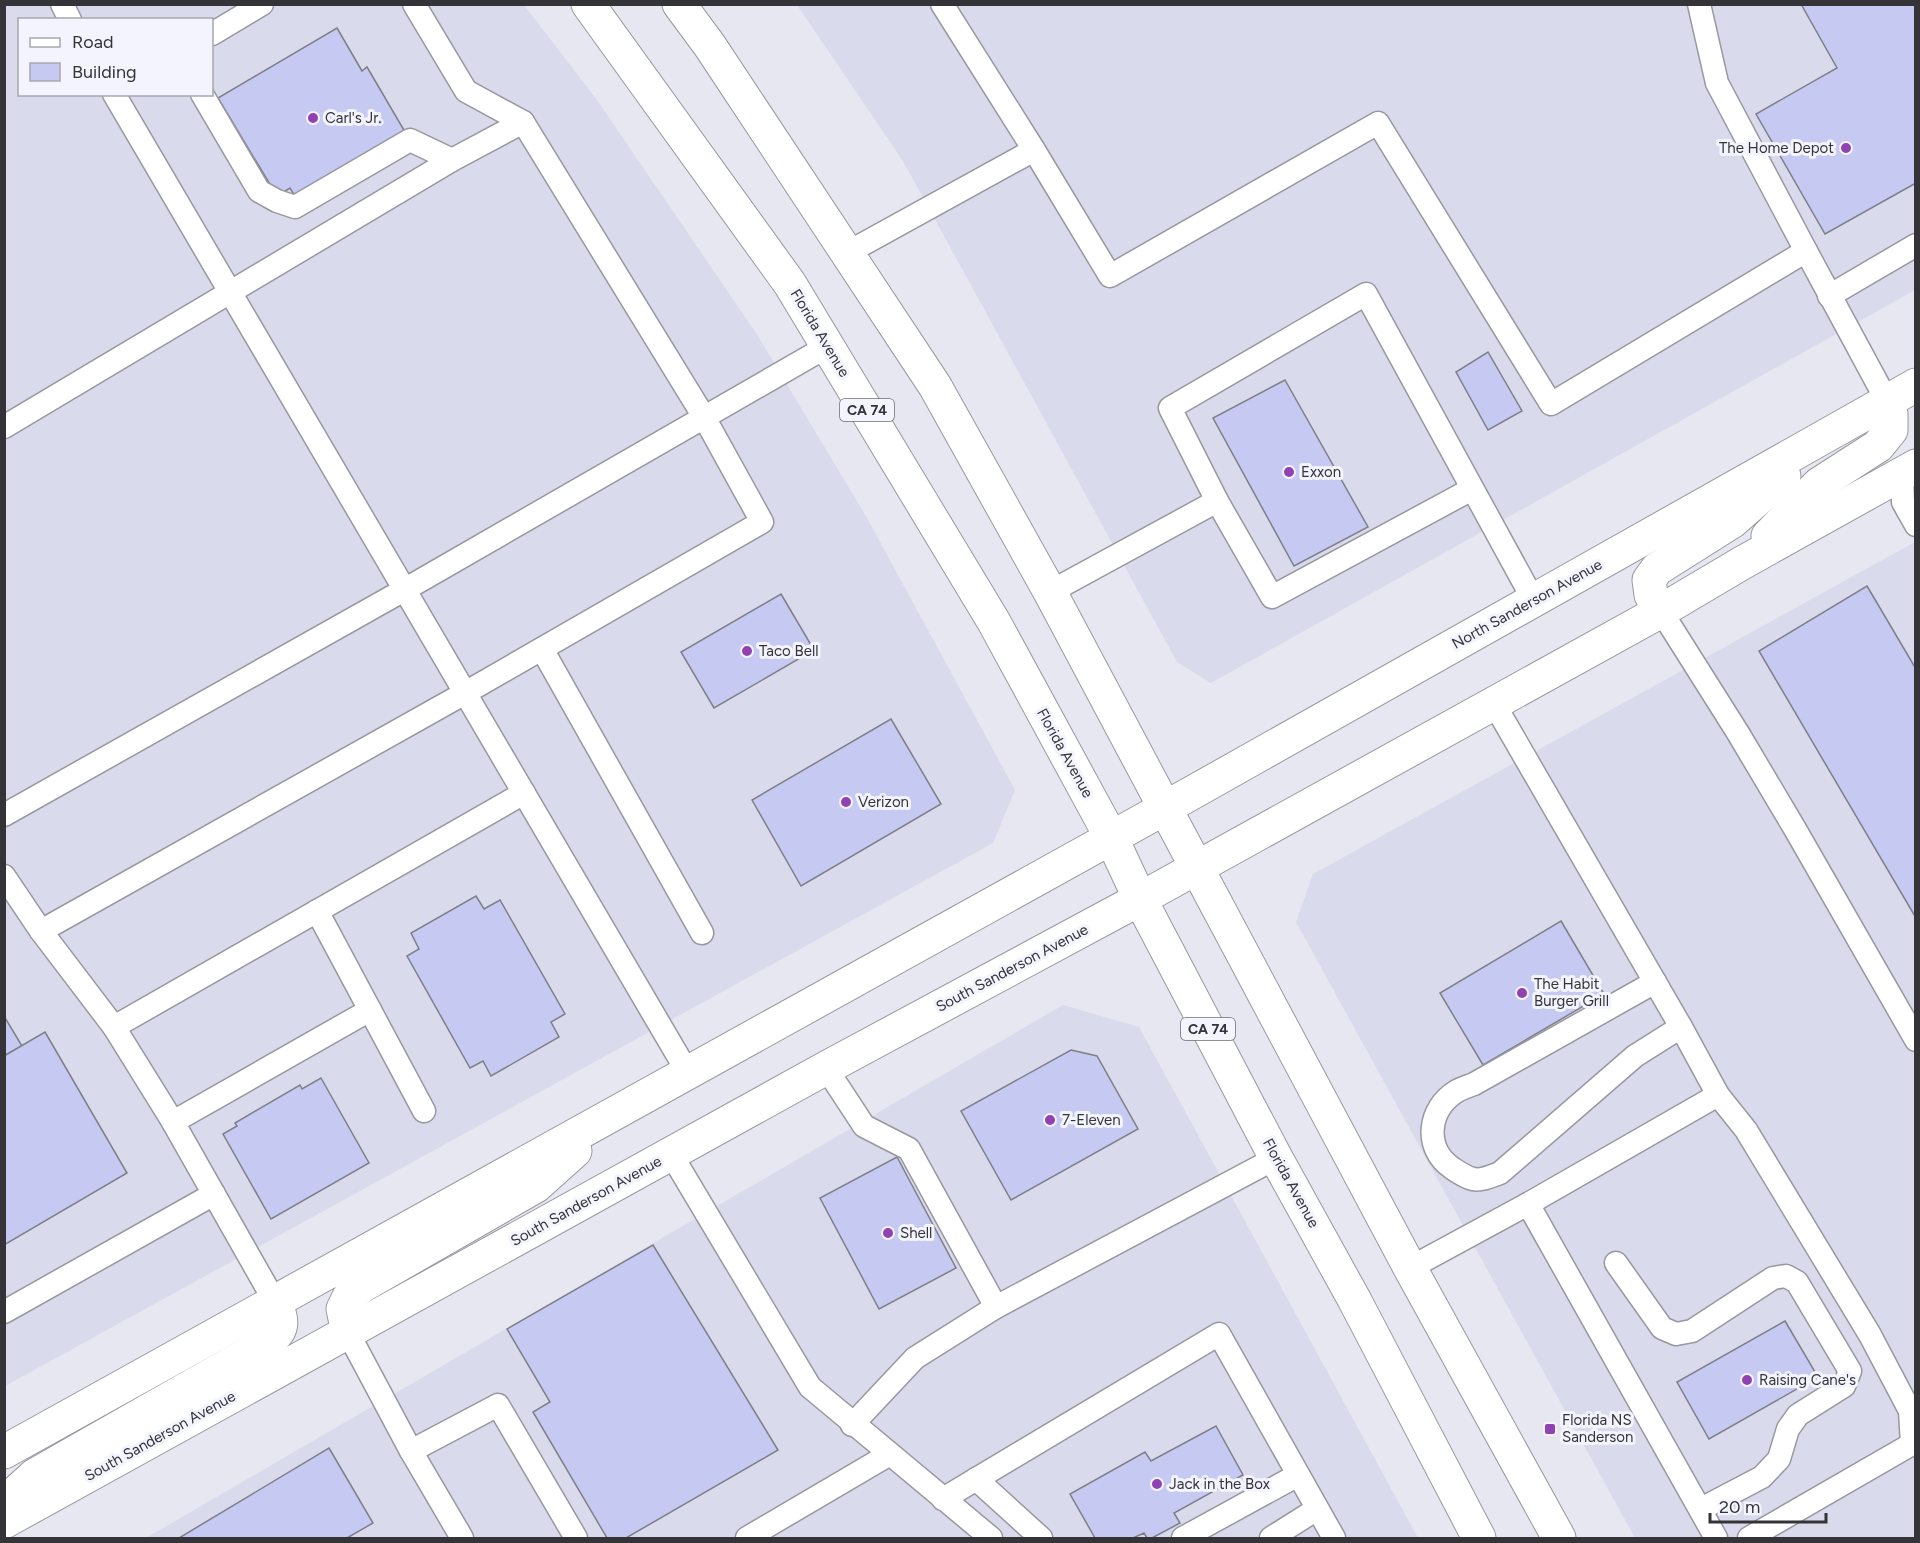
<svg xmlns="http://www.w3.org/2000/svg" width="1920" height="1543" font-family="Figtree,sans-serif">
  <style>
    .built { fill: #d9daeb; fill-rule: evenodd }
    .building { fill: #c6caf2; stroke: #7e7f87; stroke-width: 1.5 }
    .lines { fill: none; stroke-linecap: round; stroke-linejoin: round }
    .lane-casing { stroke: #9798a0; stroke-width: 25 }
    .primary-casing { stroke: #9798a0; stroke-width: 35 }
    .highway-casing { stroke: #9798a0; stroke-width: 35 }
    .lane { stroke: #fff; stroke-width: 22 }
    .primary { stroke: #fff; stroke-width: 33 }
    .highway { stroke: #fff; stroke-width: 33 }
    .poi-dot { fill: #9142b2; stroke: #f3f4fd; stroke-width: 2 }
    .labels { text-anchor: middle; stroke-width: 6; stroke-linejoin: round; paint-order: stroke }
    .shield { fill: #f3f4fd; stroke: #6d6e73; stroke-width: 1.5 }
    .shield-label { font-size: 14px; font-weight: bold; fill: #343438 }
    .poi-label { font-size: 15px; fill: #343438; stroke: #f3f4fd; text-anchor: start }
    .street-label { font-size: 15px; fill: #343438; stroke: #f3f4fd }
  </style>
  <rect width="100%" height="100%" fill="#e6e7f0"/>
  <g class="built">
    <path d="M5,5h519l73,95 161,236 109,182 148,272 -22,53 -988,543zM20,20h192v74h-192z"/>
    <polygon points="797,5 1915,5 1915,290 1211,683 1177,662 903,161"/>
    <polygon points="1915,542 1915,1538 1635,1538 1296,922 1313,874"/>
    <polygon points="1063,1005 1139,1027 1418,1538 146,1538"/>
  </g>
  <g class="building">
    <polygon points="1801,4 1916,4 1916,183 1825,234 1756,114 1837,68"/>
    <polygon points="337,28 362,71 367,67 408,137 298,201 290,188 277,196 218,98"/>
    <polygon points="1488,352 1522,411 1488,430 1456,372"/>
    <polygon points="1285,380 1368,527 1294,566 1213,418"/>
    <polygon points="1867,586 1916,669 1916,918 1759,651"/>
    <polygon points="781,594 814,650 714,708 681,652"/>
    <polygon points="891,719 941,804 801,886 752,800"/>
    <polygon points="476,896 484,909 500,900 565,1014 551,1022 559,1037 491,1076 483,1061 470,1068 407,956 419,949 411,933"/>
    <polygon points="1561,921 1604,994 1483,1065 1440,993"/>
    <polygon points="4,1016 22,1046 4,1056"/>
    <polygon points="45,1032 127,1173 4,1245 4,1056"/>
    <polygon points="1071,1050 1097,1056 1138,1129 1011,1200 961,1111"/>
    <polygon points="321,1078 369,1163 271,1219 223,1134 237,1126 235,1123 300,1085 302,1089"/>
    <polygon points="897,1157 956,1268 879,1309 820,1198"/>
    <polygon points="653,1245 778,1450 626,1538 607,1538 533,1412 550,1402 507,1329"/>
    <polygon points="1785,1321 1818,1377 1709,1439 1677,1382"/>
    <polygon points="1216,1426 1243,1475 1174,1513 1180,1523 1152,1538 1147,1538 1144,1533 1133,1538 1095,1538 1070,1494 1145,1452 1151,1461"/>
    <polygon points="329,1448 373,1523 347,1538 179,1538"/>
  </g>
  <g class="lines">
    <defs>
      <g id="lane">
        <polyline points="62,4 70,20"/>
        <polyline points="942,4 1034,150 1110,276 1378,123 1551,404 1806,251 1717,83 1699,4"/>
        <polyline points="212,34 262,4"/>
        <polyline points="114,94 688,1073"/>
        <polyline points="202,94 259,191 277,201 295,207 410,140 452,160"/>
        <polyline points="1806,251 1887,401"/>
        <polyline points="847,253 1034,150"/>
        <polyline points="1829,296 1916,245"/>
        <polyline points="4,427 452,160 523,122"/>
        <polyline points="1902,473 1903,502 1916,525"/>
        <polyline points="1217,501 1272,597 1472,489"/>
        <polyline points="1050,592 1217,501 1170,408 1366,294 1534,601"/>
        <polyline points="1661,611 1738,733 1795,829 1916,1040"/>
        <polyline points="542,649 702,933"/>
        <polyline points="1493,702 1681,1027 1718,1095 1746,1130 1870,1335 1910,1411 1912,1444 1749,1538"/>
        <polyline points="4,815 404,590 828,346"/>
        <polyline points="4,876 41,931 114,1027 173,1122 275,1302"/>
        <polyline points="317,911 424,1111"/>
        <polyline points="41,931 465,693 762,522 704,417 523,122 466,91 414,4"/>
        <path d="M1655,982l-181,102c-5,2 -12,4 -17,7 -29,17 -34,57 -5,77 6,4 13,9 21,11 8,2 19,-3 27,-6l135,-117 46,-29"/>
        <polyline points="114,1027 524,793"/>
        <polyline points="826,1068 864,1126 909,1149 996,1307 1276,1158"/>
        <polyline points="173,1122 370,1010"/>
        <polyline points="671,1154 810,1387 991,1538"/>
        <polyline points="1528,1204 1716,1538"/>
        <polyline points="1616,1263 1662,1328 1676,1334 1692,1331 1773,1278 1786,1276 1797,1282 1850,1371 1844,1386 1798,1415 1788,1429 1779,1459 1762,1477 1701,1509"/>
        <polyline points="1410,1268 1528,1204 1718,1095"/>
        <polyline points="4,1312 214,1194"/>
        <polyline points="348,1333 411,1451 462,1538"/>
        <polyline points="852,1425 915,1358 996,1307"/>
        <polyline points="411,1451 498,1405 576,1538"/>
        <polyline points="976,1479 1041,1538"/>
        <polyline points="943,1499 1219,1334 1334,1538"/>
        <polyline points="747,1538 890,1454"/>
        <polyline points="1183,1538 1298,1475"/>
        <polyline points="1271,1538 1317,1509"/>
      </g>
      <g id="primary">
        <polyline points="348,1333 343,1309 350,1295 362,1286 536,1186 575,1151"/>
        <polyline points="4,1452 1165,808 1410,1268 1559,1538"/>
        <path d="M4,1503l31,-28 230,-131c19,-14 19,-20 10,-42"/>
        <polyline points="4,1522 826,1068 1140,899 1276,1158 1354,1299 1479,1538"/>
      </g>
      <g id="highway">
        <polyline points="588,4 790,284 994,622 1111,837 1140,899 1661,611 1742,563 1916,466"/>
        <polyline points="679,4 710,46 935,386 1050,592 1165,808 1916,385"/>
        <polyline points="1768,536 1819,484 1878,446 1891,430 1891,414 1887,401"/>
        <polyline points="1661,611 1651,595 1649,580 1657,569 1733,521 1784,476"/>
      </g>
    </defs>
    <use href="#lane" class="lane-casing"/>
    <use href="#primary" class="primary-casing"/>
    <use href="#highway" class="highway-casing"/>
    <use href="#lane" class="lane"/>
    <use href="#primary" class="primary"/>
    <use href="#highway" class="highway"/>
  </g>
  <g class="poi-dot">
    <circle cx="313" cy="118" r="6"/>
    <circle cx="1846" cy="148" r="6"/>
    <circle cx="1289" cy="472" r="6"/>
    <circle cx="747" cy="651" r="6"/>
    <circle cx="846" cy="802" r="6"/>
    <circle cx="1522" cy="993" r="6"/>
    <circle cx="1050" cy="1120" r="6"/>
    <circle cx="888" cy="1233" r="6"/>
    <circle cx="1747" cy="1380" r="6"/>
    <rect x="1544" y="1423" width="12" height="12" rx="3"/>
    <circle cx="1157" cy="1484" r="6"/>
  </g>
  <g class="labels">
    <g class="shield">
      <rect x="840" y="399" width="54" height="22" rx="4.5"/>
      <rect x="1181" y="1018" width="54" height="22" rx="4.5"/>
    </g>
    <g class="shield-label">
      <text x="867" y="415">CA 74</text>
      <text x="1208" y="1034">CA 74</text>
    </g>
    <g class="poi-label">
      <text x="325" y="123">Carl's Jr.</text>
      <text x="1834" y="153" text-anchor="end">The Home Depot</text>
      <text x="1301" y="477">Exxon</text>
      <text x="759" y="656">Taco Bell</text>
      <text x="858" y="807">Verizon</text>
      <text x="1534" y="989">The Habit<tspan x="1534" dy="17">Burger Grill</tspan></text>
      <text x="1062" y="1125">7-Eleven</text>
      <text x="900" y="1238">Shell</text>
      <text x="1759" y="1385">Raising Cane's</text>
      <text x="1562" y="1425">Florida NS<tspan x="1562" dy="17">Sanderson</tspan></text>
      <text x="1169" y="1489">Jack in the Box</text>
    </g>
    <g class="street-label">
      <text transform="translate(820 333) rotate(59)" y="5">Florida Avenue</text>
      <text transform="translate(1527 604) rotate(-29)" y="5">North Sanderson Avenue</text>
      <text transform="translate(1065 753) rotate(61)" y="5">Florida Avenue</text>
      <text transform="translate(1012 968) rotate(-28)" y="5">South Sanderson Avenue</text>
      <text transform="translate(1291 1183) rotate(61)" y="5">Florida Avenue</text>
      <text transform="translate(586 1201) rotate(-29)" y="5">South Sanderson Avenue</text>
      <text transform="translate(160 1436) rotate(-29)" y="5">South Sanderson Avenue</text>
    </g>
  </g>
  <rect width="1920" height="1543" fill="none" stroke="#343438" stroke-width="12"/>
  <rect x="18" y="18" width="195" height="78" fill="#f3f4fd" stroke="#a7a7ae" stroke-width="1.5"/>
  <rect x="30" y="38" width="30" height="9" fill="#ffffff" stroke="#a7a7ae" stroke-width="1.5"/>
  <text x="72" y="48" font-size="18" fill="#343438">Road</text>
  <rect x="30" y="63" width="30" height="18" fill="#c6caf2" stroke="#a7a7ae" stroke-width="1.5"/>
  <text x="72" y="78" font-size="18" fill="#343438">Building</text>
  <path d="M1710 1513v9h116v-9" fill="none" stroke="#343438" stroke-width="3"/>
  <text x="1719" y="1513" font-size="18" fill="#343438" stroke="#f3f4fd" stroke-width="4.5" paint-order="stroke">20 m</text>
</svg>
